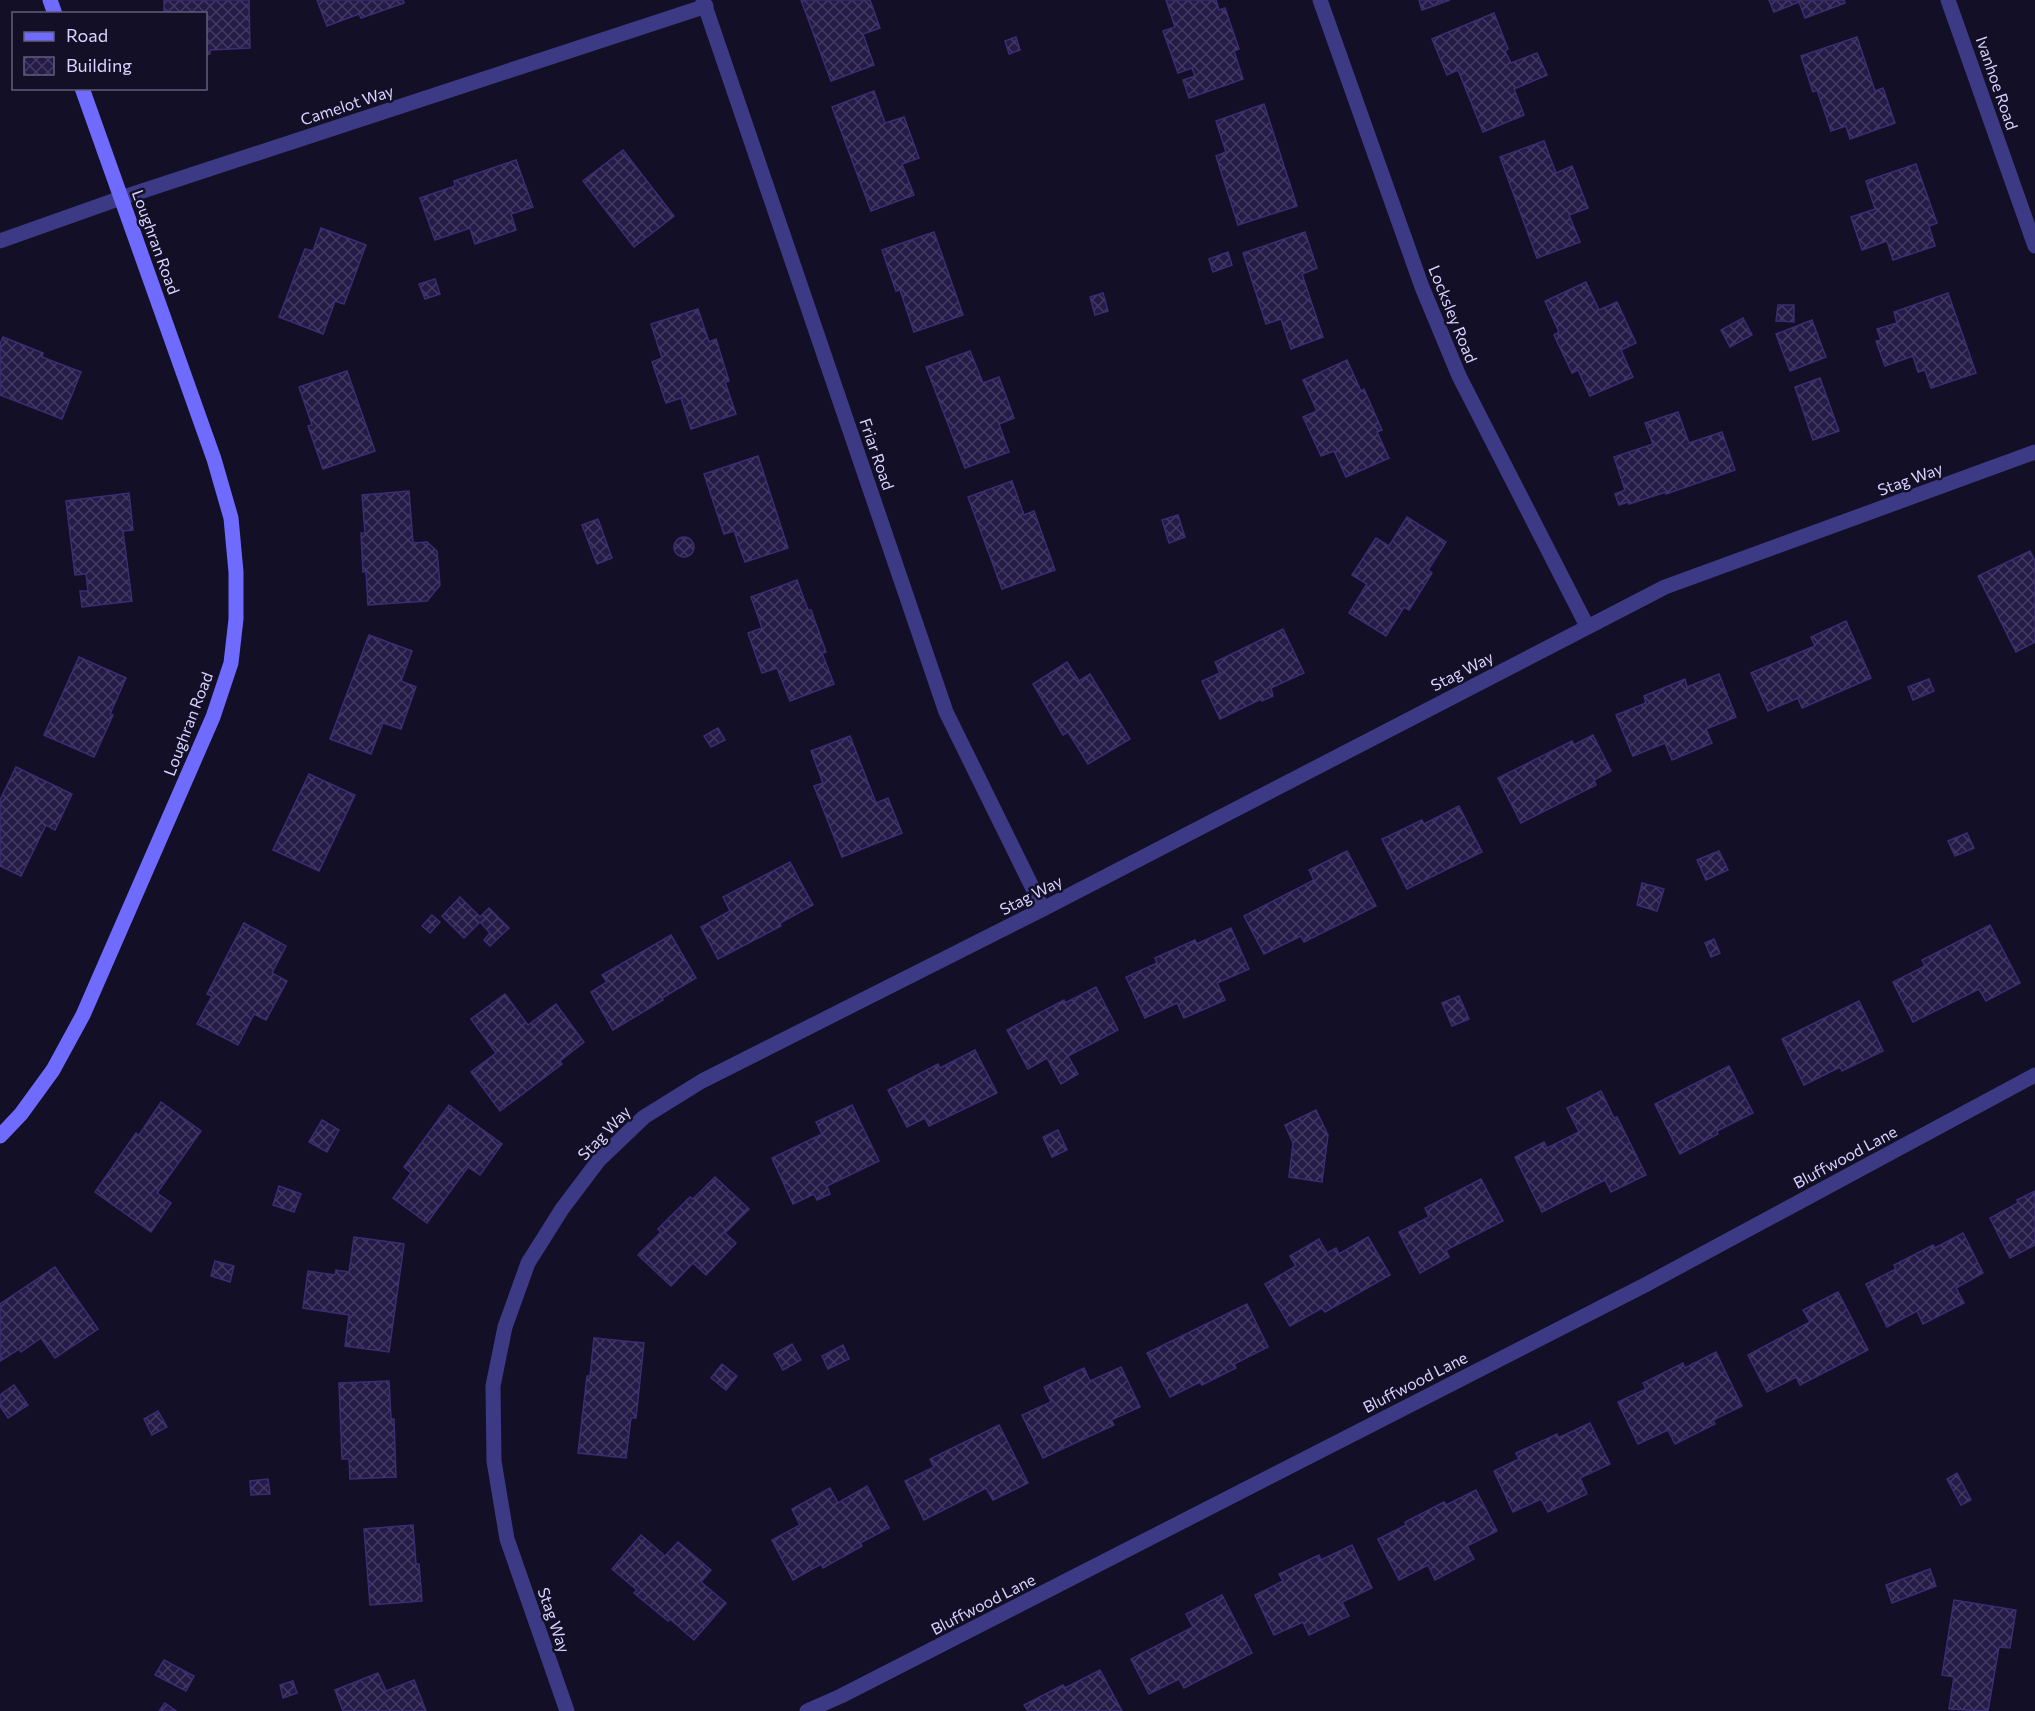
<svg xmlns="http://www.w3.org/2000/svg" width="2035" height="1711" font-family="Commissioner,sans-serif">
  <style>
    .building { fill: url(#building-cross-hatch); stroke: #3b2d73; stroke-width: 1.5 }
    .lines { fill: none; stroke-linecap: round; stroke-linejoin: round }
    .street { stroke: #3d3a85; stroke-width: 15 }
    .secondary { stroke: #6f6bff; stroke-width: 15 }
    .labels { text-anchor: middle; stroke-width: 5; stroke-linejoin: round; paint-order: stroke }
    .street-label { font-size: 16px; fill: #d9d4ff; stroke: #130f26 }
  </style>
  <defs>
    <pattern id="building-cross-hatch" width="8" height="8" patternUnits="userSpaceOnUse" patternTransform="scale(1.5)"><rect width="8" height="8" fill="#241b47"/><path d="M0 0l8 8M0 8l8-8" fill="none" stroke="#433b63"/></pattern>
  </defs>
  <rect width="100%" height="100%" fill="#130f26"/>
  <g class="building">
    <polygon points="164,0 249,0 250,48 210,50 210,54 206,55 206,14 164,14"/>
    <polygon points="317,0 403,0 404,3 361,18 359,14 327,26"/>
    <polygon points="801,0 870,0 880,28 863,34 874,65 831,81"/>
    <polygon points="1166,0 1216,0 1219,10 1225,8 1239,49 1234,51 1243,79 1189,98 1183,80 1195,76 1192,68 1178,73 1163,31 1175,27"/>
    <polygon points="1419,0 1450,0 1422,10"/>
    <polygon points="1769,0 1844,0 1845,3 1805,18 1799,2 1774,12"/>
    <polygon points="1494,13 1508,49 1505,51 1511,63 1537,53 1547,75 1514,89 1524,115 1483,132 1458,70 1447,75 1432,39"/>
    <polygon points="1016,37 1020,50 1009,54 1005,41"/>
    <polygon points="1857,37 1875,91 1883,88 1895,123 1850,139 1846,126 1831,131 1817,90 1813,92 1801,56"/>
    <polygon points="874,91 885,123 904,117 919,158 902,164 914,195 871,211 832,107"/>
    <polygon points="1264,104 1297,206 1238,225 1216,156 1226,152 1216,121"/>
    <polygon points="1544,141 1556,173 1572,166 1588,208 1569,215 1580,242 1537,258 1500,157"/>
    <polygon points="623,150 674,216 634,247 583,181"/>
    <polygon points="516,160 533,207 511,214 516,230 475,244 470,228 435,240 420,198 455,186 454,181"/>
    <polygon points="1916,164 1937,223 1929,226 1935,246 1893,260 1887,241 1862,250 1851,217 1875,209 1866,181"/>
    <polygon points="321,228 366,245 344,304 335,301 323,334 279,317 305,249 313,251"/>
    <polygon points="934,232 963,315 914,332 900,290 896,291 882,250"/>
    <polygon points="1305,232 1317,268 1302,274 1323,337 1291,349 1281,319 1266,324 1243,253"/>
    <polygon points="1228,252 1232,265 1213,272 1209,259"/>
    <polygon points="435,279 440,294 425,299 419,284"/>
    <polygon points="1586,282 1599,310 1617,302 1636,343 1621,350 1633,377 1590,396 1578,370 1572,373 1554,335 1559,332 1545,301"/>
    <polygon points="1103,293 1108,311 1095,315 1090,297"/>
    <polygon points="1948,293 1976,373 1931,388 1925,370 1918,372 1913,356 1885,366 1876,341 1881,340 1877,329 1897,323 1894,312"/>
    <polygon points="1778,305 1794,305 1794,322 1776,321"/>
    <polygon points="698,309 709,342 716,339 729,381 725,382 736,414 691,429 681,398 666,403 652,362 662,358 651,324"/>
    <polygon points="1743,318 1752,335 1730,347 1721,330"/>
    <polygon points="1812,320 1826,357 1790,371 1776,334"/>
    <polygon points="3,337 43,353 42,357 81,372 62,419 0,395 0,344"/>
    <polygon points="970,351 983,383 999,377 1014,418 999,424 1009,452 965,468 926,367"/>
    <polygon points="1347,360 1361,391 1364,389 1382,430 1377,432 1389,458 1346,477 1334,451 1321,456 1303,417 1317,411 1303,380"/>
    <polygon points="347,371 375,451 323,469 308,426 312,425 299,387"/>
    <polygon points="1820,378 1839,431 1813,440 1795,387"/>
    <polygon points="1678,412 1689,443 1722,432 1735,470 1666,494 1666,492 1629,504 1628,502 1619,505 1615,494 1625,490 1614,457 1653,444 1645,423"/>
    <polygon points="758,456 788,548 745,562 734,531 724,534 704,474"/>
    <polygon points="1012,481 1024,515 1034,511 1055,570 1002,589 968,497"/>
    <polygon points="409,491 413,543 427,542 437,551 440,585 427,601 368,605 366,571 363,572 361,533 365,533 362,495"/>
    <polygon points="129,493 133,530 123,531 132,601 82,607 80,591 88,591 86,574 75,575 66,501"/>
    <polygon points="1178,515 1185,537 1169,543 1162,520"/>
    <polygon points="1407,517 1446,542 1428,570 1432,573 1409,610 1404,607 1386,636 1349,613 1367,584 1352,575 1376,538 1389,546"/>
    <polygon points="598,519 612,558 597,564 582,525"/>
    <circle cx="684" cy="547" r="10"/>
    <polygon points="2030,551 2035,561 2035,642 2016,652 1978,576"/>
    <polygon points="797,580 808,610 811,610 826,652 822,653 834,684 790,701 777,668 762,673 748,633 762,628 751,597"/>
    <polygon points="1846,621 1871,678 1802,708 1798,698 1768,711 1751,673 1815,646 1811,637"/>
    <polygon points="1283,629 1304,673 1271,688 1273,696 1262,701 1261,699 1220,719 1202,681 1220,673 1215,662"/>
    <polygon points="369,635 412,651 401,681 416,687 401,729 383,723 371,754 330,739"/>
    <polygon points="79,657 126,678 110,714 113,715 94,757 44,735"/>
    <polygon points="1067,662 1079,681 1090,674 1130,739 1088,764 1068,732 1063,735 1033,684"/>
    <polygon points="1719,674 1736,717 1706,729 1712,743 1672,760 1665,743 1633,756 1616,715 1646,703 1644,696 1685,679 1687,687"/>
    <polygon points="1929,679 1934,691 1913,700 1908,687"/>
    <polygon points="718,728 725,740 711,747 704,736"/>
    <polygon points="1593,735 1611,771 1594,780 1596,785 1521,823 1498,778 1572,741 1574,745"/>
    <polygon points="850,736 876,803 888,798 902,833 842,857 814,786 823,783 811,751"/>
    <polygon points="16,767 72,794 55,830 46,825 21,876 0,866 0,800"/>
    <polygon points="309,774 355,795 319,871 273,850"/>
    <polygon points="1459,806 1482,852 1407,889 1382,839 1422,820 1424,824"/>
    <polygon points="1967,833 1974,848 1955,856 1948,841"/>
    <polygon points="1347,851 1376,906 1304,942 1301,936 1264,954 1244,916 1314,880 1309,870"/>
    <polygon points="1719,851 1728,870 1706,880 1697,860"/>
    <polygon points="790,862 813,905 780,923 781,926 718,959 701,927 730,911 723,897"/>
    <polygon points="1642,883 1664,889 1657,911 1637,905"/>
    <polygon points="460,897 480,917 489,908 509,928 490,946 484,940 490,933 480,922 464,938 442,916"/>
    <polygon points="432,915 440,922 430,933 422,926"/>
    <polygon points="244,923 286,946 272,973 287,981 266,1020 254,1014 238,1045 197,1024 212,996 207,994"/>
    <polygon points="1990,925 2020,983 1986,1001 1979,989 1913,1022 1893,982 1925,966 1922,960"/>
    <polygon points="1231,928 1249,969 1217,983 1225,1000 1184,1018 1177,1003 1145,1018 1126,977 1157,963 1155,958 1195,940 1197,944"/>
    <polygon points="671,935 696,978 662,998 663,1000 613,1030 591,992 607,982 602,975"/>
    <polygon points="1714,939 1720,953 1711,957 1705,943"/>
    <polygon points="1096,987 1118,1030 1068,1056 1078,1074 1061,1084 1047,1058 1028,1069 1007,1030 1064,1000 1065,1003"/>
    <polygon points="505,994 528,1025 556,1004 584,1042 560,1061 562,1064 500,1111 471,1072 496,1053 471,1019"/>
    <polygon points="1459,996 1469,1019 1452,1026 1442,1003"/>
    <polygon points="1859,1001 1883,1051 1842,1071 1840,1067 1804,1085 1782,1039"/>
    <polygon points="975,1050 997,1093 929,1126 925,1118 907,1127 888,1090 938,1064 940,1068"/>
    <polygon points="1729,1066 1753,1113 1717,1131 1718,1134 1680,1154 1655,1104"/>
    <polygon points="1601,1091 1614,1118 1617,1117 1646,1175 1611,1192 1605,1180 1542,1212 1515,1157 1544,1142 1547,1148 1579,1132 1567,1108"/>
    <polygon points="161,1102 201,1131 157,1193 171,1203 151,1232 95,1192 136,1133 139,1135"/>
    <polygon points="449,1105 502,1144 480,1175 468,1167 427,1223 393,1198 411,1173 404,1167"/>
    <polygon points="852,1105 879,1161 827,1186 830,1194 817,1200 814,1194 793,1204 772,1158 822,1134 816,1122"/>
    <polygon points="1316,1110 1328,1135 1322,1182 1289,1177 1293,1143 1285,1125"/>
    <polygon points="322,1120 339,1130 327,1152 309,1142"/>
    <polygon points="1058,1130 1067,1150 1052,1157 1043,1137"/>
    <polygon points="715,1177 749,1209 725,1233 736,1243 706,1275 693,1263 671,1286 638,1255 661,1232 658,1229 690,1197 693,1199"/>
    <polygon points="1481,1179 1503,1221 1446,1250 1449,1257 1420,1273 1399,1232 1429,1217 1425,1208"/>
    <polygon points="279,1186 301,1194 294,1212 273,1205"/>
    <polygon points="2035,1191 2035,1245 2010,1258 1990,1218 2018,1203 2017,1200"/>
    <polygon points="1963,1233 1983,1273 1956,1288 1964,1303 1923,1324 1917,1311 1887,1327 1866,1284 1896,1269 1894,1265 1933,1245 1935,1248"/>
    <polygon points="354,1237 404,1244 389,1352 345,1346 349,1315 303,1308 308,1271 335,1275 336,1270 349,1272"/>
    <polygon points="1368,1237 1390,1275 1325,1312 1322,1308 1290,1326 1265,1284 1296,1266 1290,1256 1319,1239 1327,1253 1336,1248 1339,1254"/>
    <polygon points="215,1261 234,1266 230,1282 211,1276"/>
    <polygon points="55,1267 98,1329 55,1358 41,1338 21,1352 19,1349 0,1361 0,1304"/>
    <polygon points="1838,1292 1868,1350 1800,1385 1796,1377 1767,1392 1748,1355 1810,1322 1803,1310"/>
    <polygon points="1247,1304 1268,1347 1234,1364 1236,1368 1202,1385 1200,1382 1170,1397 1147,1353"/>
    <polygon points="594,1338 644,1343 636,1418 631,1418 626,1458 578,1453 587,1376 590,1376"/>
    <polygon points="792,1344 801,1360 783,1370 774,1354"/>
    <polygon points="843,1345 849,1359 828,1369 822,1356"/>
    <polygon points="1716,1352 1742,1406 1713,1420 1715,1424 1675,1444 1668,1430 1638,1444 1618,1402 1646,1389 1643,1383 1683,1363 1685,1368"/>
    <polygon points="722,1364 737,1376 726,1390 711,1378"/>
    <polygon points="1121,1367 1140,1407 1111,1420 1114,1425 1043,1458 1022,1415 1051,1402 1044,1387 1084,1368 1090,1381"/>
    <polygon points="389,1381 391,1419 394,1419 396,1477 350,1479 349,1459 342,1459 339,1383"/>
    <polygon points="14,1385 28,1405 8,1418 0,1406 0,1395"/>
    <polygon points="158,1411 167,1427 152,1435 144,1419"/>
    <polygon points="1590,1423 1610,1464 1580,1478 1587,1494 1548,1512 1541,1499 1513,1512 1494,1471 1519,1459 1516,1453 1557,1434 1558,1438"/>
    <polygon points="999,1425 1028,1483 993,1500 986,1488 924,1520 905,1481 934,1467 930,1459"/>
    <polygon points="1957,1473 1971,1500 1961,1505 1947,1479"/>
    <polygon points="268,1479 270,1494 251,1495 250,1481"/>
    <polygon points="867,1486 889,1528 860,1543 862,1546 823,1568 821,1564 793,1580 772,1540 800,1525 792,1509 830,1488 838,1503"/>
    <polygon points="1476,1490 1497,1531 1467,1546 1474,1559 1435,1580 1428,1565 1399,1580 1378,1539 1406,1525 1405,1522 1444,1502 1446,1505"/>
    <polygon points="413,1525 416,1564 419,1564 422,1601 370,1605 364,1529"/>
    <polygon points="641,1535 665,1556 678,1542 711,1570 701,1582 726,1603 694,1640 670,1619 668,1621 634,1593 637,1590 612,1569"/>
    <polygon points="1352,1545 1372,1588 1342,1602 1349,1616 1309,1635 1303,1622 1274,1635 1255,1595 1283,1581 1279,1574 1319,1555 1321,1560"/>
    <polygon points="1930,1569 1936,1586 1892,1603 1886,1585"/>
    <polygon points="1222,1595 1252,1653 1184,1688 1179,1679 1149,1694 1131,1659 1193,1627 1186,1614"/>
    <polygon points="1954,1600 2016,1610 2010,1648 1999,1647 1988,1711 1949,1709 1954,1677 1942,1675"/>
    <polygon points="164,1660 194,1676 186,1691 155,1675"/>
    <polygon points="1100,1670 1122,1711 1028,1711 1024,1705 1063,1685 1065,1688"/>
    <polygon points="378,1673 386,1691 414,1680 426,1711 343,1711 335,1690"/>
    <polygon points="293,1681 297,1693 283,1698 280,1685"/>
    <polygon points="165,1703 176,1711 159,1711"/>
  </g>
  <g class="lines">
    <g class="street">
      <polyline points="703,0 946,712 1043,909"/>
      <polyline points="1320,0 1422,287 1459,376 1587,626"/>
      <polyline points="1948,0 2035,246"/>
      <polyline points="0,241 121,198 706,6"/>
      <polyline points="567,1711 507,1539 494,1461 493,1386 505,1327 528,1263 562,1209 599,1160 644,1117 702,1081 1043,909 1665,587 2035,452"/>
      <polyline points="807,1711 841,1696 1645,1285 2035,1075"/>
    </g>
    <g class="secondary">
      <polyline points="50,0 55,14"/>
      <polyline points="0,1136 21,1114 53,1070 83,1015 213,717 231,663 236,619 236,572 231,518 214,459 82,88"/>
    </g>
  </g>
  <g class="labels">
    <g class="street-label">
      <text transform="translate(1997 83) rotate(71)" y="6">Ivanhoe Road</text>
      <text transform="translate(347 105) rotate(-18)" y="6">Camelot Way</text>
      <text transform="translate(156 242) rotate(70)" y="6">Loughran Road</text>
      <text transform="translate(1453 314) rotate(68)" y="6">Locksley Road</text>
      <text transform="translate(877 454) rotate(71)" y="6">Friar Road</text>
      <text transform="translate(1910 479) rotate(-20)" y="6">Stag Way</text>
      <text transform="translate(1462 671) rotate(-27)" y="6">Stag Way</text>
      <text transform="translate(188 724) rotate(-69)" y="6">Loughran Road</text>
      <text transform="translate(1031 895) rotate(-27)" y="6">Stag Way</text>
      <text transform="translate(604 1133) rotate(-46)" y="6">Stag Way</text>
      <text transform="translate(1845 1157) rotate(-28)" y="6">Bluffwood Lane</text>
      <text transform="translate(1415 1382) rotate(-27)" y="6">Bluffwood Lane</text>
      <text transform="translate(983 1604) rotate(-27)" y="6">Bluffwood Lane</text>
      <text transform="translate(554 1620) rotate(71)" y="6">Stag Way</text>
    </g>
  </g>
  <rect x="12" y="12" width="195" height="78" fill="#130f26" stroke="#625e7d" stroke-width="1.5"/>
  <rect x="24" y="32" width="30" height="9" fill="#6f6bff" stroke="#625e7d" stroke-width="1.5"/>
  <text x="66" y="42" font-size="18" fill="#d9d4ff">Road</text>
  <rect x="24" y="57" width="30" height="18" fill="url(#building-cross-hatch)" stroke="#625e7d" stroke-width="1.5"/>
  <text x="66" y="72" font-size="18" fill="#d9d4ff">Building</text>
</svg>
